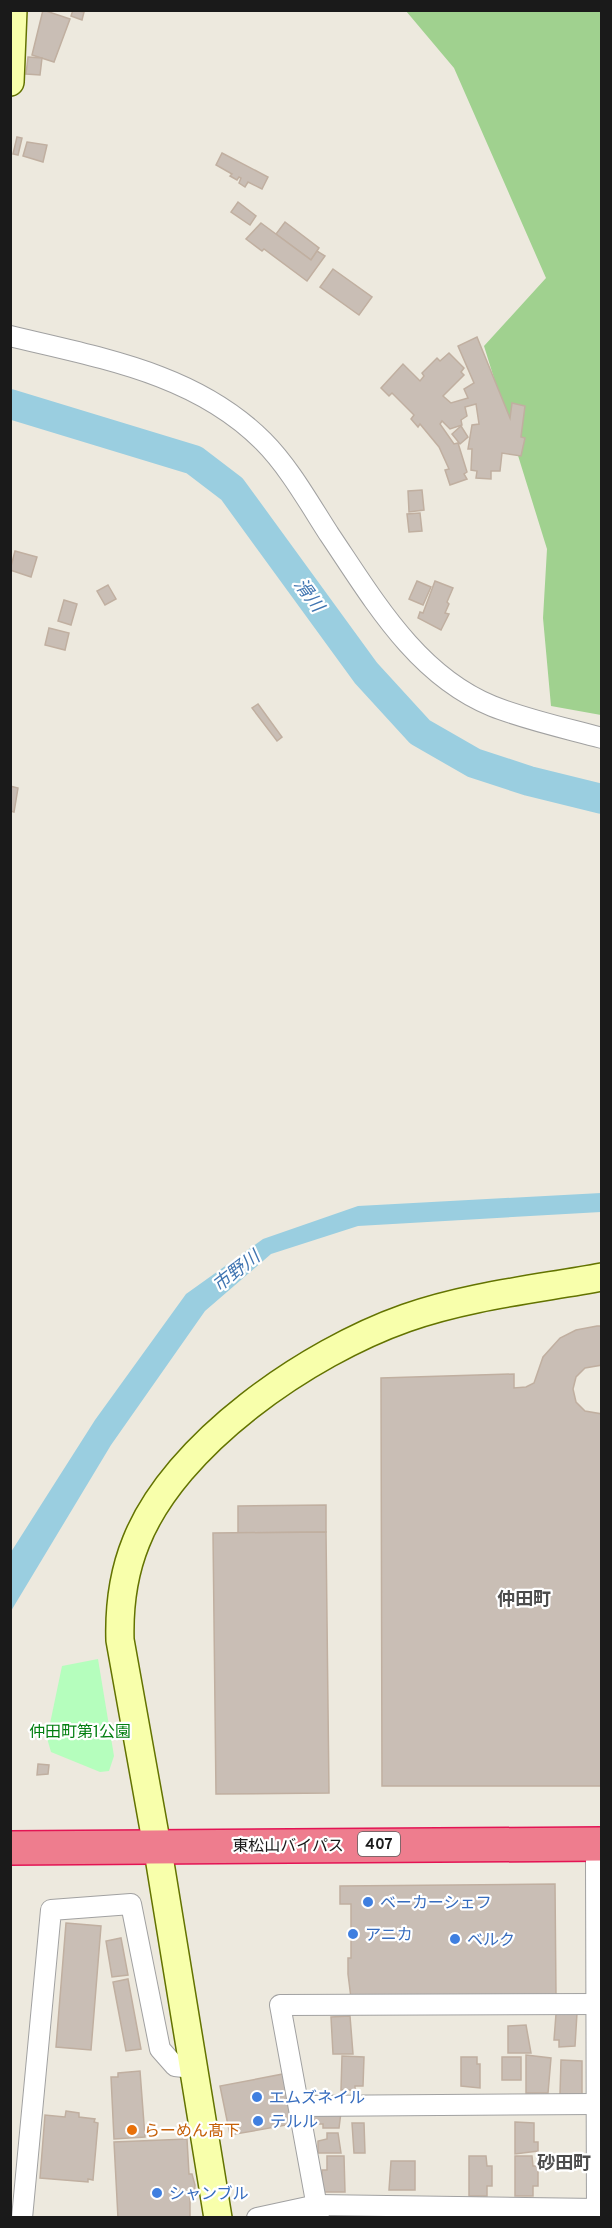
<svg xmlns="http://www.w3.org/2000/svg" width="612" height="2228" font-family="Overpass,'Noto Sans JP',sans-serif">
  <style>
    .forest { fill: #a0d18f }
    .park { fill: #b5febd }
    .water { fill: #9acee0 }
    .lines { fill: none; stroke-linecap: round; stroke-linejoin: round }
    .river { stroke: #9acee0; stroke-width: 30 }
    .building { fill: #c9beb5; stroke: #c0afa0; stroke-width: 1.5 }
    .street-casing { stroke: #a1a1a1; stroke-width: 22 }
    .secondary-casing { stroke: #637300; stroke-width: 30 }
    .highway-casing { stroke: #e31454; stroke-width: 36 }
    .street { stroke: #fff; stroke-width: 20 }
    .secondary { stroke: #f8ffab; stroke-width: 27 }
    .highway { stroke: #ee7d8e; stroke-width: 33 }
    .shop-dot { fill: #3f7fe0; stroke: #fff; stroke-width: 2 }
    .food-dot { fill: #e8710a; stroke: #fff; stroke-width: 2 }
    .labels { text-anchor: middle; stroke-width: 4.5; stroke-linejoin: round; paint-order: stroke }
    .shield { fill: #fff; stroke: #5f5f5f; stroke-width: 1.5 }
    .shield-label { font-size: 15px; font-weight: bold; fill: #1a1a1a }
    .park-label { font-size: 16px; fill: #027f10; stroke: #fff }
    .street-label { font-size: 16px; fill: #1a1a1a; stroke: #fff }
    .shop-label { font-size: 16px; fill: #366cbe; stroke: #fff; text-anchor: start }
    .food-label { font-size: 16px; fill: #c56008; stroke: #fff; text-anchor: start }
    .water-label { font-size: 18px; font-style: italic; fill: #4075b1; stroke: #fff }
    .neighbourhood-label { font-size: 18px; font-weight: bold; fill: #4d4d4d; stroke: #fff }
  </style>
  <rect width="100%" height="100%" fill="#ede9de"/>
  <polygon class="forest" points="406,11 601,11 601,715 551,706 543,618 547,549 484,346 546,278 454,68"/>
  <polygon class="park" points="98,1659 114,1756 109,1771 100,1772 51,1752 47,1738 62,1666"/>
  <polygon class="water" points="601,1193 601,1212 358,1226 271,1254 205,1311 111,1445 11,1611 11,1552 95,1420 186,1294 263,1239 358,1206"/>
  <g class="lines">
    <polyline class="river" points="10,404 194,460 232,489 366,673 420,732 474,763 529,781 602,799"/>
  </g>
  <g class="building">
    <polygon points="43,10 70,19 54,62 32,55"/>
    <polygon points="73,10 84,12 82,20 71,16"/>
    <polygon points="28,57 42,58 40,75 26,74"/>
    <polygon points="17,137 22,138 18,155 13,154"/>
    <polygon points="27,142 47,145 43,162 23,156"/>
    <polygon points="222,153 268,177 262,189 248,182 245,187 239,183 241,178 239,177 237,180 230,176 232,174 216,165"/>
    <polygon points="238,202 256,216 250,225 231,212"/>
    <polygon points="285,222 319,248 311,260 276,234"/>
    <polygon points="261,223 311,260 317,251 325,256 307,281 264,249 262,251 246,239"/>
    <polygon points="333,269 372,297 359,315 320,287"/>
    <polygon points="477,337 510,418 512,403 525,406 521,437 525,438 521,456 502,453 500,471 491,471 491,479 476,478 477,471 471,470 472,449 468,449 472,425 479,424 476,404 465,407 467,416 461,420 462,425 450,429 442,421 440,424 454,444 458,443 467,472 464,474 467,479 450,485 445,470 449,469 439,447 420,424 418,427 411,419 414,415 392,393 389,396 381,388 403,364 420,381 424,376 422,373 437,358 440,361 449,353 464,368 461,372 464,375 443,396 451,403 468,398 464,389 474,383 458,346"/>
    <polygon points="461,426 468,437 460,444 452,434"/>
    <polygon points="422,490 424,510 409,512 408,491"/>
    <polygon points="420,513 422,531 409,532 407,514"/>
    <polygon points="15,551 37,557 31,577 10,570"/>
    <polygon points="417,581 431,587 423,605 409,599"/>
    <polygon points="435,581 453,588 447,602 449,604 445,613 449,614 441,630 418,618 420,612 423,613"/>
    <polygon points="108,585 116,599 105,605 97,591"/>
    <polygon points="64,600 77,604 71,625 58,621"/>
    <polygon points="49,628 69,633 65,650 45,645"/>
    <polygon points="258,704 282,737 277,741 252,708"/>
    <polygon points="10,786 18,788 14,812 10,811"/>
    <polygon points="597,1326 602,1326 602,1365 585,1368 576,1377 573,1389 576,1402 585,1411 602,1414 602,1786 382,1786 381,1378 514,1374 514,1388 526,1387 534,1383 543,1357 560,1338 576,1330"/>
    <polygon points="326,1505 326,1532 238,1533 238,1506"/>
    <polygon points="326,1532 329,1793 216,1794 213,1533"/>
    <polygon points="38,1764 49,1765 48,1774 37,1775"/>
    <polygon points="555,1884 556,1996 351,1998 348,1974 348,1958 351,1958 351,1904 340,1904 340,1886"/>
    <polygon points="66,1923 101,1926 91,2050 56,2047"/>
    <polygon points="121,1938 128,1975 112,1977 106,1941"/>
    <polygon points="128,1979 141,2049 126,2051 113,1982"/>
    <polygon points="577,2013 575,2046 559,2047 559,2040 554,2040 556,2014"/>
    <polygon points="350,2016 353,2054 333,2054 331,2017"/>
    <polygon points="526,2025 531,2053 508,2053 508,2026"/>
    <polygon points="526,2055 551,2058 548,2093 526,2093"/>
    <polygon points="342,2056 364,2057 363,2086 355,2086 355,2090 341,2090"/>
    <polygon points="461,2057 477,2057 477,2064 480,2064 480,2088 461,2086"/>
    <rect x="502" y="2057" width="19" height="23"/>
    <polygon points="561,2060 582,2061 582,2094 560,2094"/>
    <polygon points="140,2071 145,2137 114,2139 111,2077 118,2077 118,2073"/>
    <polygon points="283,2074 292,2124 230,2135 220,2086"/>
    <polygon points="66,2111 79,2113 79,2117 95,2119 94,2122 98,2123 93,2180 88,2179 88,2182 40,2178 45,2115 65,2117"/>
    <polygon points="314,2112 341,2112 339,2128 323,2128 323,2124 314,2124"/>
    <polygon points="515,2122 534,2123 534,2142 538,2142 538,2151 515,2154"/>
    <polygon points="352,2123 364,2123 365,2153 354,2153"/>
    <polygon points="327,2133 338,2133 341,2153 318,2153 318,2141 327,2139"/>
    <polygon points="187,2139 189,2174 192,2174 195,2185 194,2198 190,2198 190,2218 118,2218 114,2142"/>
    <polygon points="327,2156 344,2156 345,2192 322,2192 322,2170 327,2170"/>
    <polygon points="469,2156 486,2156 487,2166 492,2166 492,2186 487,2186 487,2196 469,2196"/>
    <polygon points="515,2156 532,2156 533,2166 538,2166 538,2186 533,2186 533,2196 515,2196"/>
    <polygon points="391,2161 415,2161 415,2190 389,2190"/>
  </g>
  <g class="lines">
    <defs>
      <g id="street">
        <path d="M10,336c90,22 185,37 253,105 26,26 46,62 66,93 44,65 87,141 163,172 35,14 73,22 110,32"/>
        <polyline points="596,1861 597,2218"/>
        <polyline points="300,2106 596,2104"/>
        <polyline points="22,2218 51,1910 131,1904 160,2049 175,2066 192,2068"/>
        <polyline points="257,2218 317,2205 597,2209"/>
        <polyline points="319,2218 280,2005 602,2004"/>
      </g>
      <g id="secondary">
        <polyline points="10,82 13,10"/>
        <path d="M218,2218l-58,-355 -40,-223c-1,-35 3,-66 16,-98 39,-99 173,-190 270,-224 62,-22 131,-29 196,-41"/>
      </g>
      <polyline id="highway" points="10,1848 602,1844"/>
    </defs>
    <use href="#street" class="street-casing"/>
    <use href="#secondary" class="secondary-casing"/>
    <use href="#highway" class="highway-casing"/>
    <use href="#street" class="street"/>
    <use href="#secondary" class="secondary"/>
    <use href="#highway" class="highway"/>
  </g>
  <g class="shop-dot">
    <circle cx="368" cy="1902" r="6"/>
    <circle cx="353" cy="1934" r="6"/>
    <circle cx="455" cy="1939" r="6"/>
    <circle cx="257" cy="2097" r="6"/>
    <circle cx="258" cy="2121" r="6"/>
    <circle cx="157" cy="2193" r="6"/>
  </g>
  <circle class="food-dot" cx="132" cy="2130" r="6"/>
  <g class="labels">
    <rect class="shield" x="358" y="1832" width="42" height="24" rx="4.5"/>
    <g class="shield-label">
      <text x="379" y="1849">407</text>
    </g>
    <g class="park-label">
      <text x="80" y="1737">仲田町第1公園</text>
    </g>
    <g class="street-label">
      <text x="288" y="1851">東松山バイパス</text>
    </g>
    <g class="shop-label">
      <text x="380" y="1908">ベーカーシェフ</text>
      <text x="365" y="1940">アニカ</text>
      <text x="467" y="1945">ベルク</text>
      <text x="269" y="2103">エムズネイル</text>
      <text x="270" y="2127">テルル</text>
      <text x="169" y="2199">シャンブル</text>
    </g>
    <g class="food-label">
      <text x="144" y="2136">らーめん髙下</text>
    </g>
    <g class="water-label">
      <text transform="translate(309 595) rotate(54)" y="6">滑川</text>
      <text transform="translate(236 1271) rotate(-38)" y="6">市野川</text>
    </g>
    <g class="neighbourhood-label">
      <text x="524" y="1605">仲田町</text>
      <text x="564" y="2169">砂田町</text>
    </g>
  </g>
  <rect width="612" height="2228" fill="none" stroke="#1a1a1a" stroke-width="24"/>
</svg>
